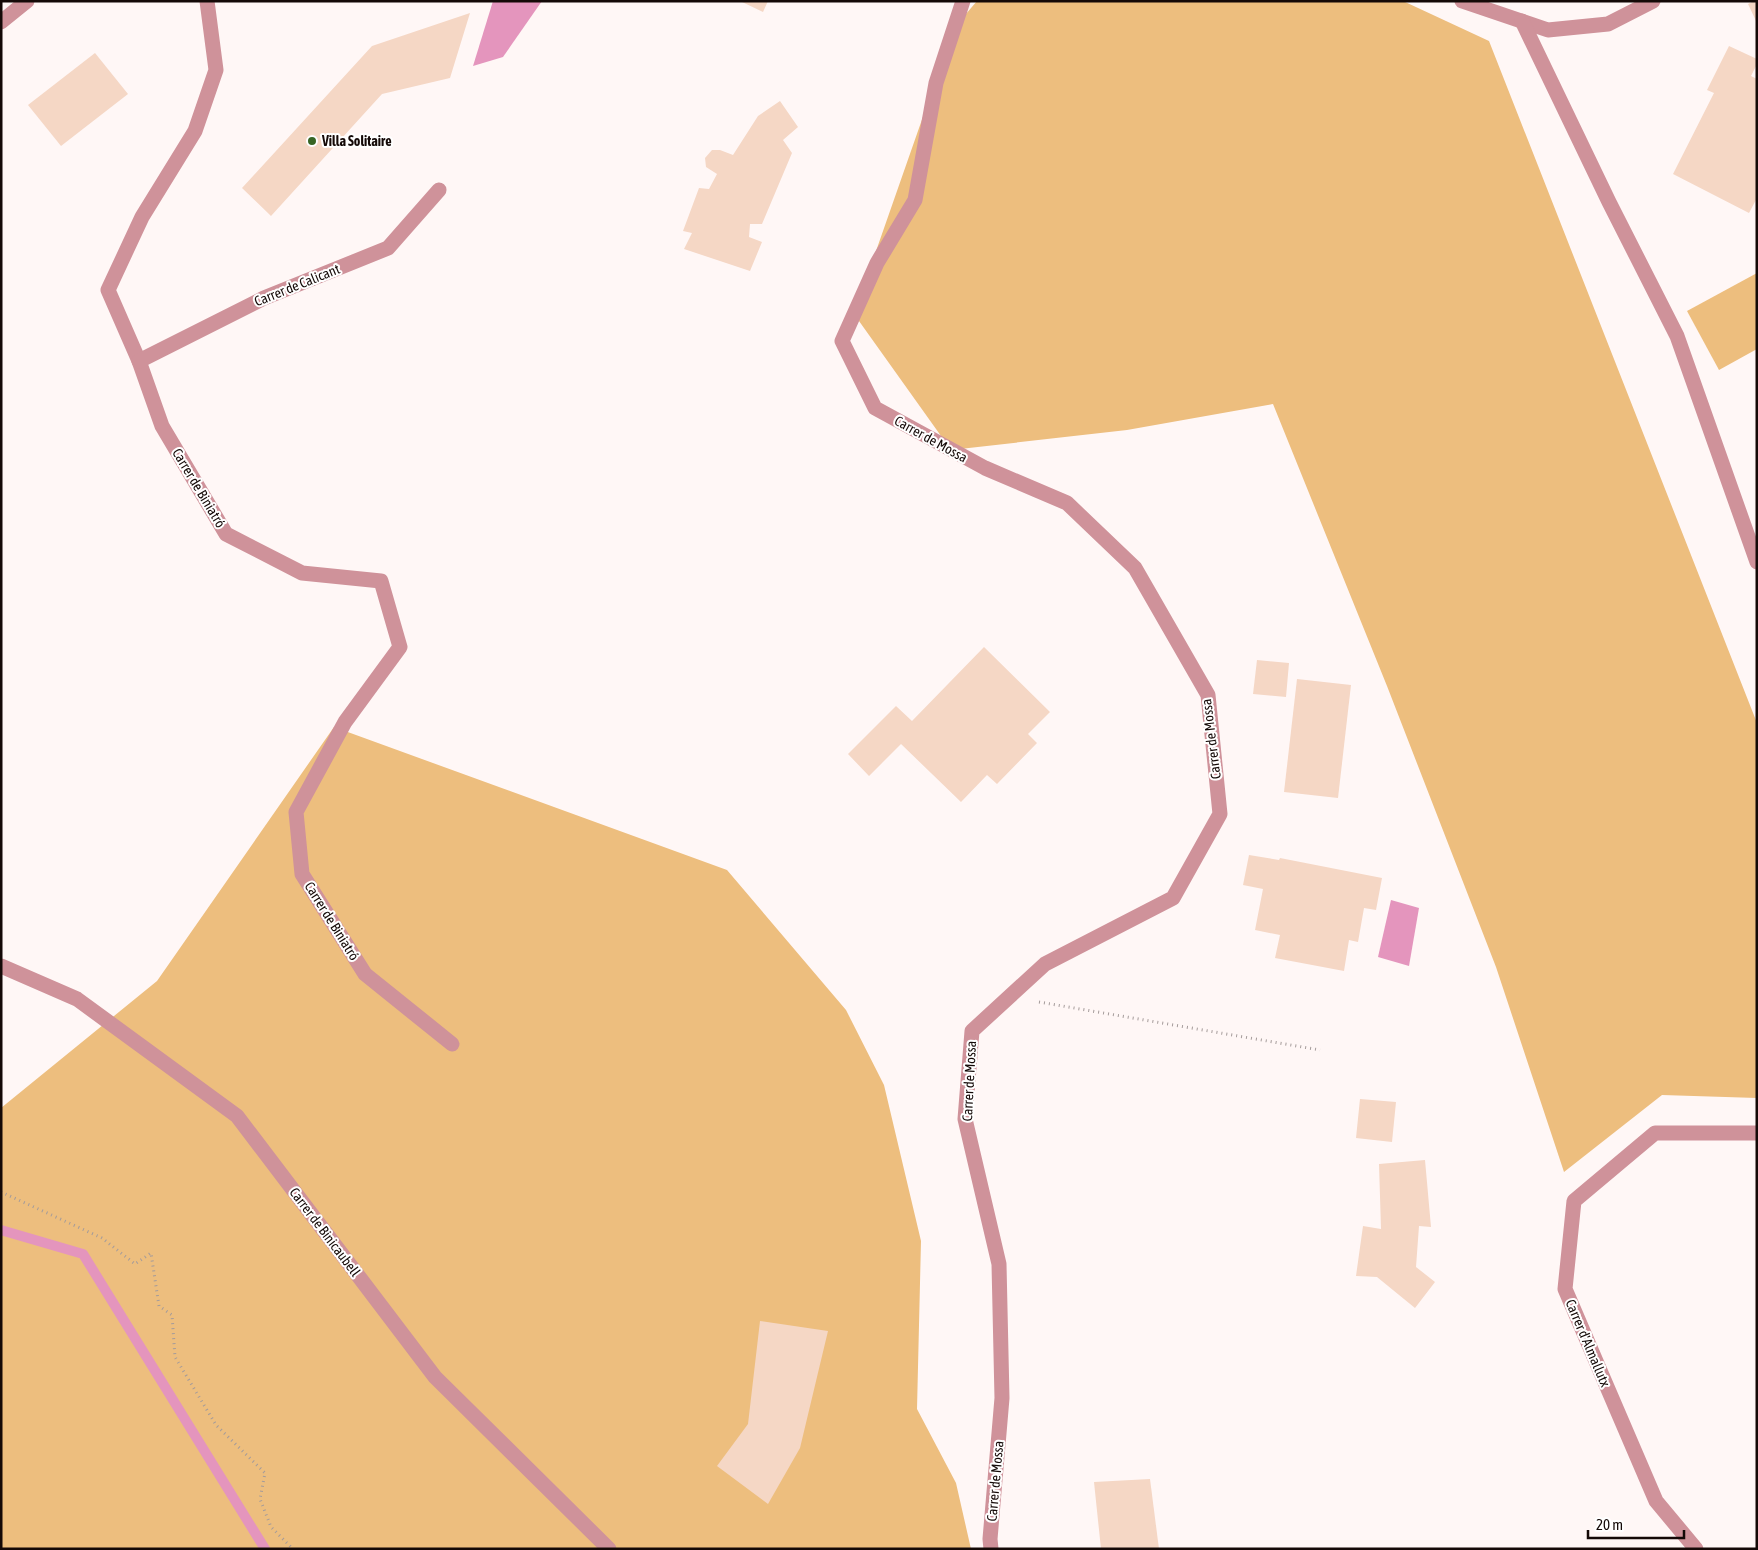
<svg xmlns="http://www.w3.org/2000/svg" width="1758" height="1550" font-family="'Asap Condensed',sans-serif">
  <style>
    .green { fill: #edbe7e }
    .water { fill: #e495bd }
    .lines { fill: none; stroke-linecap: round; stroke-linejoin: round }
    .stream { stroke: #e495bd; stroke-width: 10 }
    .building { fill: #f5d7c5 }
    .path { stroke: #a49b9a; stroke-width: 3; stroke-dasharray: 1 4; stroke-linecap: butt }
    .street { stroke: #cf929a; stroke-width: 15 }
    .poi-dot { fill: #376524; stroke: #fff; stroke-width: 2 }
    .labels { text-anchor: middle; stroke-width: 4; stroke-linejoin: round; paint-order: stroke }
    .poi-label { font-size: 14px; font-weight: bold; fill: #140907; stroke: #fff; text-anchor: start }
    .street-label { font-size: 14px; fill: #140907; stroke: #fff }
  </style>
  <rect width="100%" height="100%" fill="#fff7f6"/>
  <g class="green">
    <polygon points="977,1 1403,1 1489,41 1757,723 1757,1098 1662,1095 1564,1172 1496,967 1387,686 1273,404 1127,430 951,450 854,314 954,28"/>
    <polygon points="1757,273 1757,349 1719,370 1687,311"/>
    <polygon points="334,727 727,870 846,1010 884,1085 921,1241 917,1409 956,1483 971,1549 1,1549 1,1108 157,981"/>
  </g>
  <g class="water">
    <polygon points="493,1 542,1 503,57 473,66"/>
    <polygon points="1391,900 1419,908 1409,966 1378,957"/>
  </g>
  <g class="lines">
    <polyline class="stream" points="1,1230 83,1254 265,1549"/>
  </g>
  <g class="building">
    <polygon points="740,1 768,1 763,12"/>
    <polygon points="1754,1 1757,1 1757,23 1748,4"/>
    <polygon points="470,13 450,78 382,94 271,216 242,188 372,46"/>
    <polygon points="1729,46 1757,59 1757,64 1751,76 1757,79 1757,198 1749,213 1673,174 1714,93 1707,90"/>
    <polygon points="95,53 128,94 61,146 28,105"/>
    <polygon points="780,101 798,127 783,140 792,153 762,224 750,224 749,237 762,242 750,271 684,249 692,233 683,231 699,188 709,189 717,174 706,167 705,158 712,150 720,150 733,155 758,116"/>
    <polygon points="984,647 1050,712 1028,734 1037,743 997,784 987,775 961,802 901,744 869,776 848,754 896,706 912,721"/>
    <polygon points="1257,660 1289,663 1286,697 1253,694"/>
    <polygon points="1297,679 1351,685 1338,798 1284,792"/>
    <polygon points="1249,855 1279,860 1280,858 1382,878 1376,910 1364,908 1358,942 1349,940 1344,971 1275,958 1280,935 1255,930 1263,889 1243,885"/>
    <polygon points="1360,1099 1396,1102 1392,1142 1356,1138"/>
    <polygon points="1425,1160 1431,1227 1419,1226 1416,1267 1435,1282 1415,1308 1377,1277 1356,1276 1363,1226 1381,1229 1379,1164"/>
    <polygon points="760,1321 828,1331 800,1448 768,1504 717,1466 748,1424"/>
    <polygon points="1150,1479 1159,1549 1101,1549 1094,1482"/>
  </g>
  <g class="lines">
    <g class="path">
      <polyline points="1039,1002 1320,1050"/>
      <polyline points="1,1192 102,1238 135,1264 151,1253 159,1306 172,1315 175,1357 216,1425 265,1473 260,1499 271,1527 293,1549"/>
    </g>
    <g class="street">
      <polyline points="207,1 216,70 195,131 142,217 108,290 139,361 162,426 226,534 302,573 381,581 400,647 345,722 296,812 302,874 365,974 452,1044"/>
      <polyline points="963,1 936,83 915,200 877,263 842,341 875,408 985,468 1067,503 1135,568 1208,695 1220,814 1173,898 1045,964 972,1031 965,1119 999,1264 1002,1398 990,1539 991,1549"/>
      <polyline points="1462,1 1548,30 1608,24 1653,1"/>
      <polyline points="1522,21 1609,202 1677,336 1757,562"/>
      <polyline points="1,22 27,1"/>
      <polyline points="139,361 264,298 388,248 439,190"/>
      <polyline points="1,966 77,999 237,1116 435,1377 609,1549"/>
      <polyline points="1696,1549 1656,1501 1565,1289 1574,1201 1655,1133 1757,1133"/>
    </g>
  </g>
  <circle class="poi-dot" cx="312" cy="141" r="5"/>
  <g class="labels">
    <g class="poi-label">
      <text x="322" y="146">Villa Solitaire</text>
    </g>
    <g class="street-label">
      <text transform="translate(297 285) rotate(-22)" y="5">Carrer de Calicant</text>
      <text transform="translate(931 439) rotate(29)" y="5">Carrer de Mossa</text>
      <text transform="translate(199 488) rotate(59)" y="5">Carrer de Biniatró</text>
      <text transform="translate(1211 739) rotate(-97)" y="5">Carrer de Mossa</text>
      <text transform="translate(332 921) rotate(58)" y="5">Carrer de Biniatró</text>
      <text transform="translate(969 1081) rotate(-87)" y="5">Carrer de Mossa</text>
      <text transform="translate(325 1232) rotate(53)" y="5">Carrer de Binicaubell</text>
      <text transform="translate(1588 1343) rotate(67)" y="5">Carrer d'Almallutx</text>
      <text transform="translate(995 1481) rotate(-85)" y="5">Carrer de Mossa</text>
    </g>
  </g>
  <rect width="1758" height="1550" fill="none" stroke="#140907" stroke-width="5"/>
  <path d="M1588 1530v8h96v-8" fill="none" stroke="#140907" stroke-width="2.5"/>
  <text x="1596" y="1530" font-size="15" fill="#140907" stroke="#ffffff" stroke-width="4" paint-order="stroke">20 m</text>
</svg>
